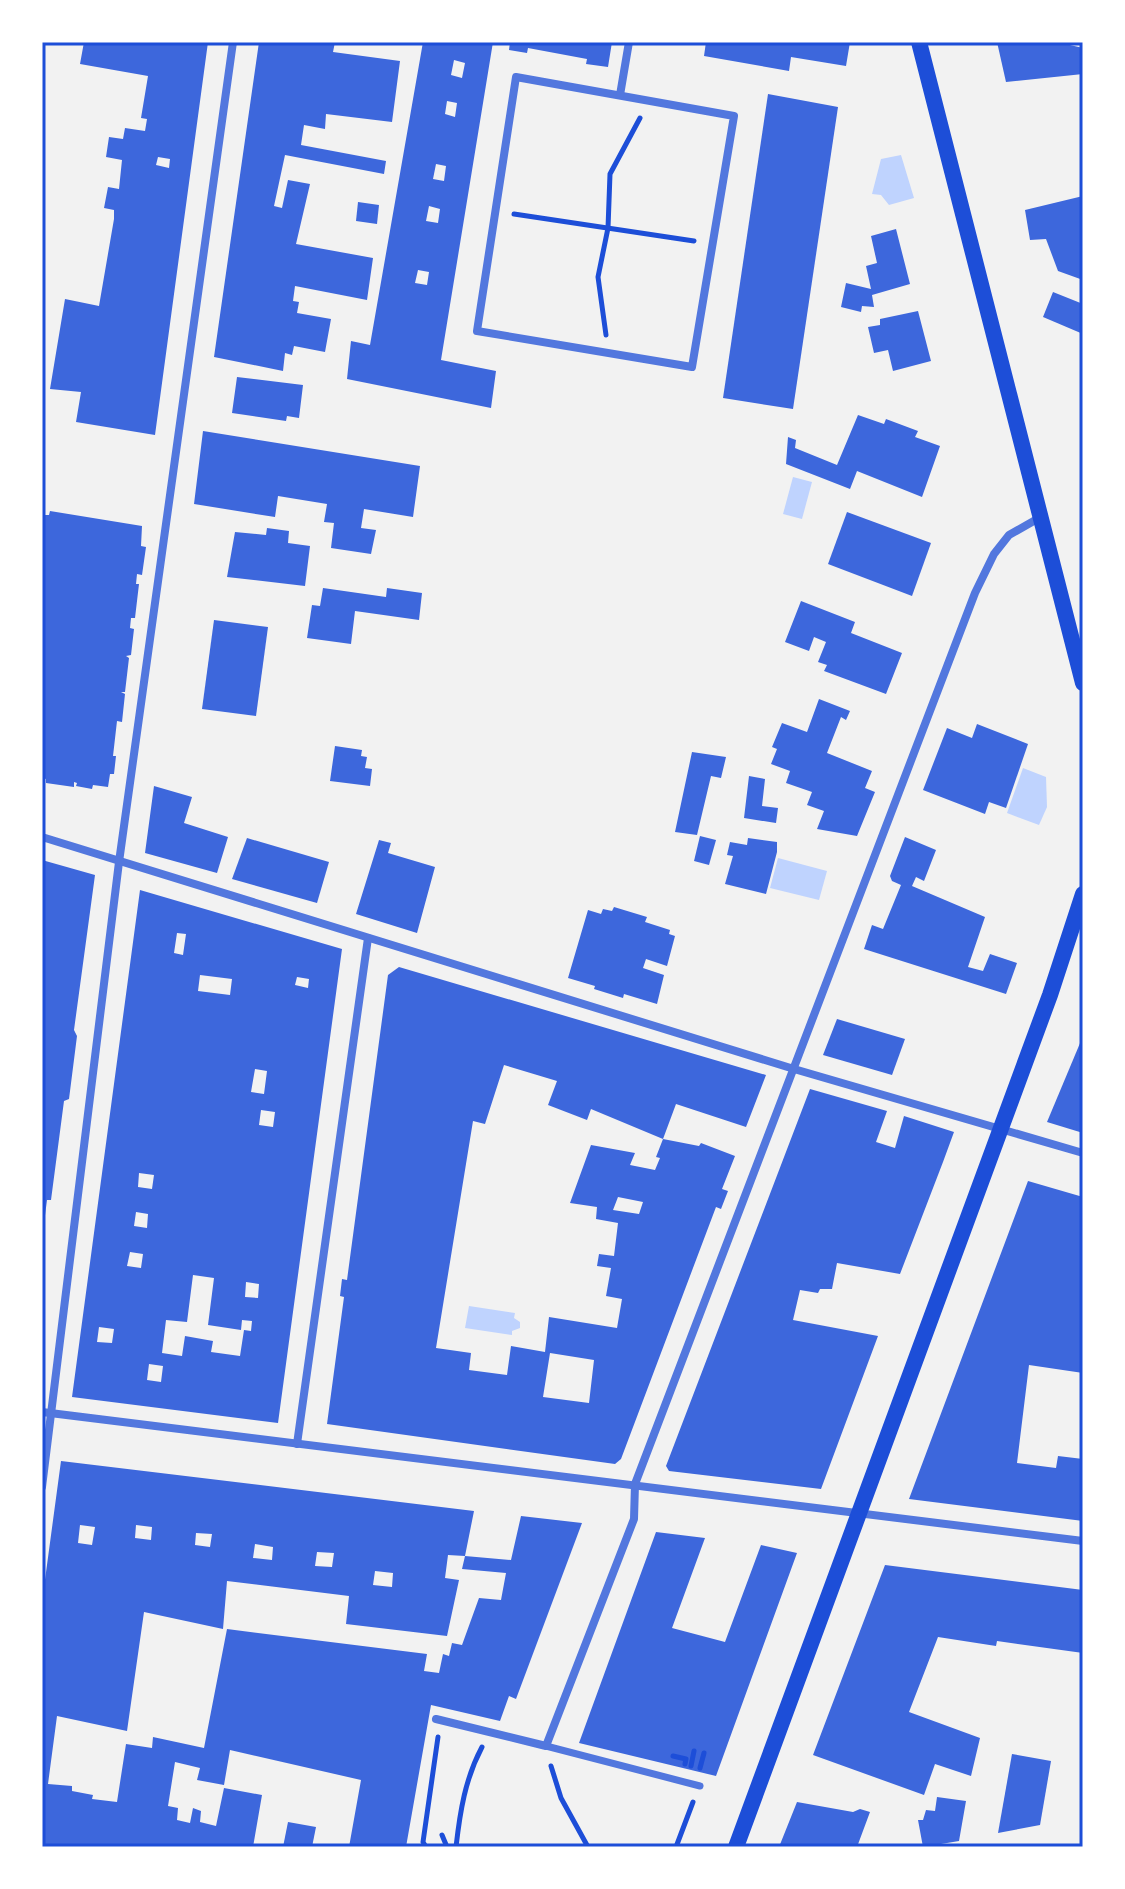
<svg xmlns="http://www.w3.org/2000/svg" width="1125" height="1889" font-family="Quicksand,sans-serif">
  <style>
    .water { fill: #bfd3fe }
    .building { fill: #3d67dc; fill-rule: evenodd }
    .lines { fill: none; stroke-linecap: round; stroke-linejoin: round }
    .path { stroke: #1d4ed8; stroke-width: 5 }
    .pedestrian { stroke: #5277de; stroke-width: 7 }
    .minor { stroke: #5277de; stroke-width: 8 }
    .secondary { stroke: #1d4ed8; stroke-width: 16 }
    .neatline { fill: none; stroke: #1d4ed8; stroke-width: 3 }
  </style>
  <rect width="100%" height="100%" fill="#f2f2f2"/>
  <g class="water">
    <polygon points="901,155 914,198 889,205 881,195 872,194 881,159"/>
    <polygon points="793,477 812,482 802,519 783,514"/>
    <polygon points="1023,768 1046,777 1047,807 1039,825 1007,813"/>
    <polygon points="778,858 827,871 819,900 770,888"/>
    <polygon points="469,1306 515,1313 514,1318 520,1322 520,1328 512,1331 512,1335 465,1328"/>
  </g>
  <g class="building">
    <path d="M84,42h124l-53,393 -79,-13 5,-30 -31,-3 15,-90 34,7 15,-87v-9l-10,-2 4,-21 11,2 3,-29 -16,-3 3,-20 14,2 2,-11 20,3 2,-12 -6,-1 7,-42 -68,-12zM158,157l12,2 -1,9 -13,-3z"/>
    <polygon points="259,42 335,42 333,52 400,61 392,122 326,114 325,129 304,125 301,145 386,161 384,174 285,155 274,206 282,208 288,180 310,184 296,244 373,258 367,300 295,286 293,301 299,302 297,313 331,319 325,352 294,346 292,355 285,353 283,371 214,357"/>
    <path d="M423,42h70l-52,318 55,11 -5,37 -144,-29 4,-38 19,4zM454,60l11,3 -3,15 -11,-3zM447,101l10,2 -2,14 -10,-3zM436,164l10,2 -2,15 -11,-2zM429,206l11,3 -2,14 -12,-2zM418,270l11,2 -2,13 -12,-2z"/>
    <polygon points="510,42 612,42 608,67 586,64 587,59 528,48 527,53 509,50"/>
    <polygon points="706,42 850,42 846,66 791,57 789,71 704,56"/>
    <polygon points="997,42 1057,42 1083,48 1083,74 1006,82"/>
    <polygon points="768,94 838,107 793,409 723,398"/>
    <polygon points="1083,196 1083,280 1058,271 1046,239 1030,240 1025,210"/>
    <polygon points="358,202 379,205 377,224 356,221"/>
    <polygon points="896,229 910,284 872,295 874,307 862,306 861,312 841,307 846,283 871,289 866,266 877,263 871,236"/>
    <polygon points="1053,292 1083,304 1083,334 1043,317"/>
    <polygon points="918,311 931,361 893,371 888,350 874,353 868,327 880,325 880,319"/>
    <polygon points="237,377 303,385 299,418 287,416 286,421 232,413"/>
    <polygon points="858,415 884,424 886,419 918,431 915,437 940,446 922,497 857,471 850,489 786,464 788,437 796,440 795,448 837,465"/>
    <polygon points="203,431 420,466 413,517 364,509 361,528 376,530 371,554 331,548 334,523 324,522 327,504 278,496 275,517 194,504"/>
    <polygon points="50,511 142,526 141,546 146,547 142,575 137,574 136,584 139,584 135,618 131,618 130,628 134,629 131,655 126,656 129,658 125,692 121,692 125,694 122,722 117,721 113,756 116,756 114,774 110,774 108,787 93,785 92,789 76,786 77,783 74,782 74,787 46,783 46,779 42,778 42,530 44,515 49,515"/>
    <polygon points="847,512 931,543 912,596 828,564"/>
    <polygon points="267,528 289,531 288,543 310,546 305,586 227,577 235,532 266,535"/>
    <polygon points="323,588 386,597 387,588 422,593 419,620 355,611 351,644 307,638 312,605 320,606"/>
    <polygon points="801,601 855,622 851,633 902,653 886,694 824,671 827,665 818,662 826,642 814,637 809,651 785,642"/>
    <polygon points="214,620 268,627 256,716 202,709"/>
    <polygon points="819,699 850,711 846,720 841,717 827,753 872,771 865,788 875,792 857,836 817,829 824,811 807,805 812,792 786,783 790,771 771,764 777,749 772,747 782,723 807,732"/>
    <polygon points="977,724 1028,744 1006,808 989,802 985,814 923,790 947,728 972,738"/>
    <polygon points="335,746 362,750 361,756 367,757 365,768 372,769 370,786 330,781"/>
    <polygon points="692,752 726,757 721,778 711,776 697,835 675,832"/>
    <polygon points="749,776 765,779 762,806 778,808 776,823 744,818"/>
    <polygon points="154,786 192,797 184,823 228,837 217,873 145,853"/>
    <polygon points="700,836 716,840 709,865 694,861"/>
    <polygon points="905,837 936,850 924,881 916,877 912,886 985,917 968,967 983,971 990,954 1017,963 1006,994 864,949 872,925 883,929 901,885 892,881 890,876"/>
    <polygon points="247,838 329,862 317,903 232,879"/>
    <polygon points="748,838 777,842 777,852 766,894 725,884 733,856 727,855 730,842 747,845"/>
    <polygon points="379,840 391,843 388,853 435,867 417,933 356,914"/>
    <polygon points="42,860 95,875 74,1030 77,1036 69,1099 64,1101 51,1200 47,1200 44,1223 42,1223"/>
    <path d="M140,890l202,59 -64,474 -206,-26zM177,933l9,1 -3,21 -9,-2zM200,975l32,4 -2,16 -32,-4zM297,977l12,2 -1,9 -13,-3zM255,1069l12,2 -3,23 -13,-2zM261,1110l14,2 -2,15 -14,-2zM139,1173l15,2 -2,14 -14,-2zM136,1212l12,2 -1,14 -13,-2zM130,1252l13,2 -2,14 -14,-2zM193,1275l21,3 -6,47 33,5 1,-10 10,1 -1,10 -7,-1 -4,26 -29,-4 2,-11 -28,-5 -3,20 -20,-3 4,-33 21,2zM246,1282l13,2 -1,14 -13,-1zM99,1327l15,2 -2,14 -15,-1zM149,1364l14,2 -2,16 -14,-2z"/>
    <polygon points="614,907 647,917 645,922 670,930 669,934 675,936 667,966 646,959 643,968 664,975 657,1004 624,994 623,998 594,989 595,986 568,978 588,910 601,914 603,909 612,911"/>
    <path d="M399,967l367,108 -20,52 -70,-23 -13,35 36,7 2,-3 34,13 -13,33 6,2 -7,18 -5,-2 -95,252 -6,5 -288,-40 17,-127 -4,-1 2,-17 5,1 41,-305zM504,1065l53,16 -9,24 39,15 4,-11 72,30 -7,18 4,1 -5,12 -25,-5 5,-12 -44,-8 -21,58 27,4 -1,12 22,4 -4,33 -15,-2 -2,12 14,2 -5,28 16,3 -5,29 -68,-11 -4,35 -34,-6 -4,29 -38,-5 2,-17 -35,-5 37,-227 12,3zM618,1197l25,5 -4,12 -26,-4zM550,1353l44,7 -5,43 -46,-6z"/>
    <polygon points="837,1019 905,1039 892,1075 823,1055"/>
    <polygon points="1083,1036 1083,1133 1047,1122"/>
    <polygon points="810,1089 887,1111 876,1142 895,1148 904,1116 954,1132 943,1162 900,1274 837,1263 832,1289 820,1289 818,1293 800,1290 793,1320 878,1336 821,1489 669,1471 666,1466"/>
    <polygon points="1028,1181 1083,1197 1083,1373 1029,1365 1017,1463 1056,1468 1058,1456 1083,1459 1083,1521 909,1499"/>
    <path d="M61,1461l413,50 -9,45 -17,-1 -3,23 14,2 -12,56 -101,-12 3,-28 -122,-15 -4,48 -79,-17 -17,119 -70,-15 -9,68 24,2v5l21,4 -1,4 25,3 9,-58 26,4 1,-11 51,11 23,-119 200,25 -3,17 15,2 4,-19 6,2 3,-13 10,2 17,-47 22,2 5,-27 -44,-4 3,-13 46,4 10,-44 61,7 -66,176 -7,-3 -9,25 -69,-16 -25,142h-57l12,-67 -131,-30 -6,35 -27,-5 3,-12 -25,-6 -7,44 10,2 -1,12 13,3 3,-15 8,3 -1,11 16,4 8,-38 38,7 -9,52h-211v-245zM80,1525l15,2 -3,18 -14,-2zM136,1525l16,2 -1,13 -16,-2zM196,1533l16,1 -2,13 -15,-2zM255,1544l18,3 -1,13 -19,-2zM317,1552l17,1 -2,14 -17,-1zM375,1571l18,2 -1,14 -19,-2z"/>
    <polygon points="656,1532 705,1538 672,1628 725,1642 761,1545 797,1553 716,1776 579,1743"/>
    <polygon points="885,1565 1083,1590 1083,1653 997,1641 996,1646 938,1637 909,1712 980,1738 971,1776 935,1764 924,1795 813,1755"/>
    <polygon points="1012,1754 1051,1761 1040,1825 998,1833"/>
    <polygon points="937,1797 966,1801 959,1841 923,1847 918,1820 923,1820 926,1810 935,1811"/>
    <polygon points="797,1802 853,1812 860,1809 870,1812 857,1847 779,1847"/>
    <polygon points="288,1822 316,1827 312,1847 283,1847"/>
  </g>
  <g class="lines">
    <g class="path">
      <polyline points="514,214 694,241"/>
      <polyline points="606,335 598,277 608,228 610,174 640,118"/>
      <polyline points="673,1756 686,1759 685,1764"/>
      <polyline points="551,1766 561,1798 588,1847"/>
      <polyline points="691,1766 694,1751"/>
      <polyline points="700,1768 704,1753"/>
      <polyline points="442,1835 447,1847"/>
      <polyline points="426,1847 423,1842 438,1737"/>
      <path d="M456,1847c4,-35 9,-68 26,-100"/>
      <polyline points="676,1847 693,1802"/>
    </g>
    <polyline class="pedestrian" points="546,1746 700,1786"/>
    <g class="minor">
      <polygon points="516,77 734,116 692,367 477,331"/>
      <polyline points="620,95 629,42"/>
      <polyline points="42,837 794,1069 1083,1153"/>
      <polyline points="42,1412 1083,1541"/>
      <polyline points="297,1444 368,938"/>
      <polyline points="42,1487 119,862 233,42"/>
      <polyline points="436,1719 546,1746 634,1519 635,1484 975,593 994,554 1009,535 1039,518"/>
    </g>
    <g class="secondary">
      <polyline points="919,42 1083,683"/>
      <polyline points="736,1847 1050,995 1083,894"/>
    </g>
  </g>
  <rect width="1125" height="1889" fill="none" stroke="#ffffff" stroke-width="88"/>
  <rect x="44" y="44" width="1037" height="1801" class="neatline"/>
</svg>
